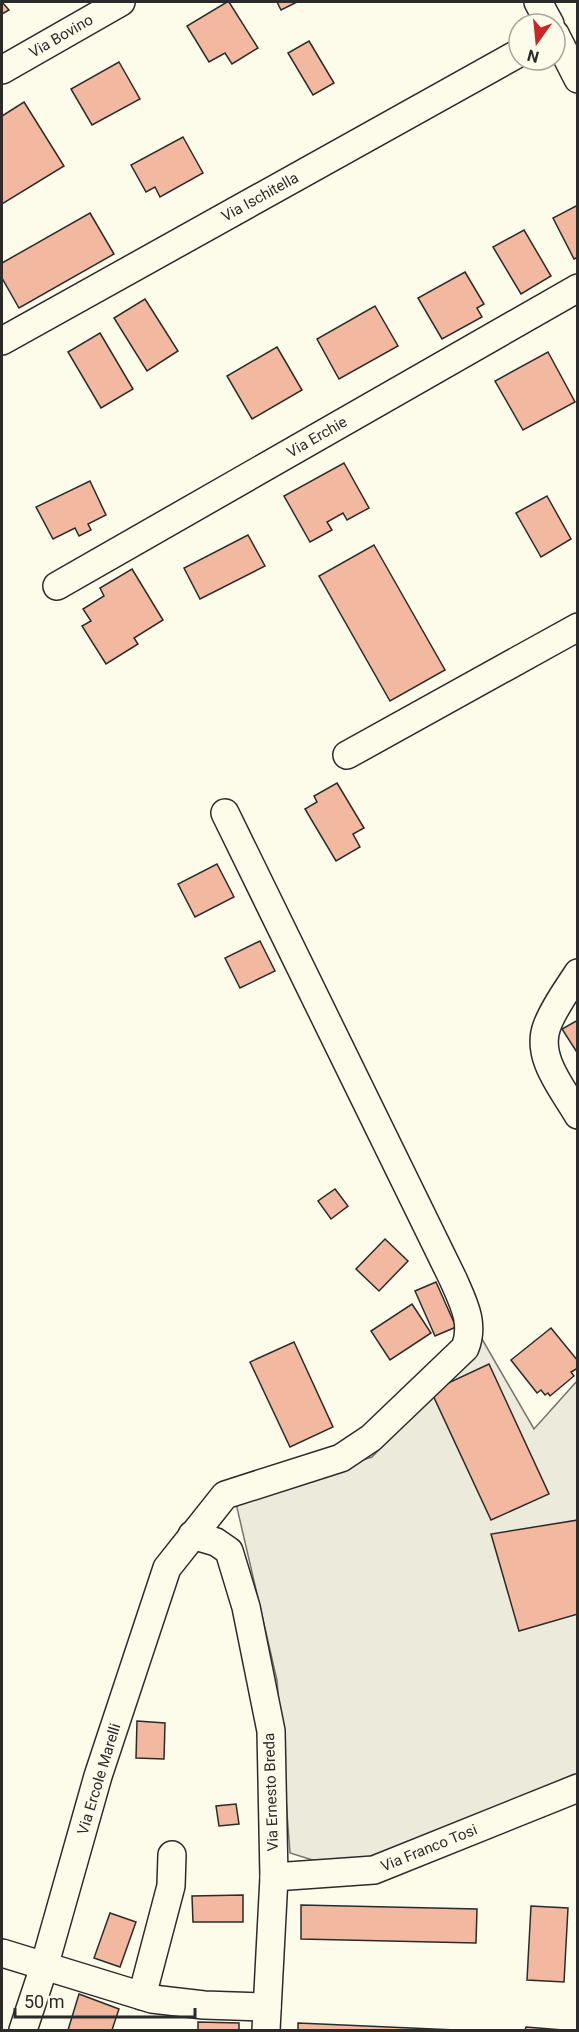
<svg xmlns="http://www.w3.org/2000/svg" width="579" height="2032" font-family="Roboto,sans-serif">
  <style>
    .green { fill: #ecebdb; stroke: #74746e; stroke-width: 1.5 }
    .building { fill: #f2b8a0; stroke: #2b2b2b; stroke-width: 1.5 }
    .lines { fill: none; stroke-linecap: round; stroke-linejoin: round }
    .minor-casing { stroke: #2b2b2b; stroke-width: 30 }
    .minor { stroke: #fdfbea; stroke-width: 27 }
    .labels { text-anchor: middle; stroke-width: 4.5; stroke-linejoin: round; paint-order: stroke }
    .street-label { font-size: 15px; fill: #2b2b2b; stroke: #fdfbea }
  </style>
  <rect width="100%" height="100%" fill="#fdfbea"/>
  <polygon class="green" points="482,1339 534,1429 577,1381 577,1776 486,1814 360,1860 319,1862 290,1853 277,1680 235,1499 372,1457"/>
  <g class="building">
    <polygon points="2,2 9,10 2,14"/>
    <polygon points="227,2 229,2 258,48 232,64 225,53 209,62 187,26"/>
    <polygon points="277,2 297,2 281,10"/>
    <polygon points="309,41 334,83 313,95 288,53"/>
    <polygon points="119,62 140,99 92,125 71,89"/>
    <polygon points="24,102 64,166 2,204 2,116"/>
    <polygon points="183,137 203,173 160,197 155,187 146,192 131,165"/>
    <polygon points="578,205 578,257 574,259 553,218"/>
    <polygon points="90,213 114,254 19,308 2,278 2,263"/>
    <polygon points="524,230 551,276 521,294 493,247"/>
    <polygon points="465,272 484,304 477,308 482,317 442,339 418,298"/>
    <polygon points="145,299 178,351 147,371 114,318"/>
    <polygon points="375,306 398,346 339,379 317,339"/>
    <polygon points="100,333 133,389 101,408 68,352"/>
    <polygon points="277,347 302,390 252,419 227,376"/>
    <polygon points="548,352 575,402 523,430 495,381"/>
    <polygon points="344,463 369,508 347,520 343,513 327,522 332,530 310,542 284,496"/>
    <polygon points="90,481 106,515 88,524 91,530 79,536 75,528 53,539 36,507"/>
    <polygon points="547,496 571,539 541,557 516,513"/>
    <polygon points="248,535 265,566 200,599 184,568"/>
    <polygon points="374,545 445,670 390,701 319,576"/>
    <polygon points="132,569 163,620 134,638 138,644 106,664 82,626 91,621 83,609 104,596 100,588"/>
    <polygon points="337,783 364,828 353,834 360,847 336,861 305,809 317,802 314,796"/>
    <polygon points="217,864 234,897 195,917 178,884"/>
    <polygon points="260,941 275,971 240,988 225,958"/>
    <polygon points="578,1020 578,1054 562,1029"/>
    <polygon points="335,1189 348,1206 331,1219 318,1201"/>
    <polygon points="385,1239 408,1261 379,1291 356,1269"/>
    <polygon points="436,1282 456,1327 435,1336 415,1291"/>
    <polygon points="412,1304 431,1333 390,1360 371,1331"/>
    <polygon points="551,1328 578,1361 578,1368 571,1372 574,1376 550,1396 548,1393 545,1395 541,1390 537,1393 511,1360"/>
    <polygon points="294,1342 333,1427 290,1447 250,1362"/>
    <polygon points="489,1364 549,1494 491,1520 431,1391"/>
    <polygon points="578,1520 578,1614 519,1631 491,1534"/>
    <polygon points="137,1721 165,1723 164,1759 136,1758"/>
    <polygon points="236,1804 239,1824 219,1826 216,1806"/>
    <polygon points="243,1895 243,1922 193,1922 192,1896"/>
    <polygon points="301,1905 477,1909 476,1943 301,1939"/>
    <polygon points="531,1906 568,1908 564,1982 527,1980"/>
    <polygon points="110,1913 136,1922 120,1967 94,1958"/>
    <polygon points="79,1994 119,2009 112,2030 68,2030"/>
    <polygon points="198,2022 239,2023 239,2030 198,2030"/>
    <polygon points="298,2023 456,2030 298,2030"/>
    <polygon points="526,2027 563,2030 525,2030"/>
  </g>
  <g class="lines">
    <defs>
      <g id="minor">
        <polyline points="538,2 550,24"/>
        <polyline points="555,34 578,79"/>
        <polyline points="2,70 121,2"/>
        <polyline points="2,341 519,53"/>
        <polyline points="57,586 578,288"/>
        <polyline points="347,755 578,627"/>
        <path d="M578,973c-11,17 -24,34 -31,53 -12,31 16,63 31,89"/>
        <polyline points="192,1535 216,1542 229,1551 246,1607 271,1731 274,1877 266,2030"/>
        <polyline points="274,1877 374,1870 578,1788"/>
        <polyline points="2,1953 152,1999 204,2005 267,2007"/>
        <polyline points="142,1996 171,1886 172,1855"/>
        <path d="M23,2030l21,-63 54,-191 69,-208 58,-73 116,-37 30,-20 94,-90c10,-25 -2,-46 -12,-69l-228,-466"/>
      </g>
    </defs>
    <use href="#minor" class="minor-casing"/>
    <use href="#minor" class="minor"/>
  </g>
  <g class="labels">
    <g class="street-label">
      <text transform="translate(61 36) rotate(-30)" y="5">Via Bovino</text>
      <text transform="translate(260 197) rotate(-29)" y="5">Via Ischitella</text>
      <text transform="translate(317 437) rotate(-30)" y="5">Via Erchie</text>
      <text transform="translate(99 1779) rotate(-73)" y="5">Via Ercole Marelli</text>
      <text transform="translate(271 1792) rotate(-92)" y="5">Via Ernesto Breda</text>
      <text transform="translate(429 1848) rotate(-22)" y="5">Via Franco Tosi</text>
    </g>
  </g>
  <rect width="579" height="2032" fill="none" stroke="#2b2b2b" stroke-width="6"/>
  <g transform="translate(537 42) rotate(195)"><circle r="28" fill="#fdfbea" stroke="#a9a89e" stroke-width="1.5"/>
  <path d="M0-4.5L10 22L0 15L-10 22Z" fill="#c62828"/>
  <text y="-9" font-size="16" font-weight="bold" text-anchor="middle" fill="#2b2b2b">N</text>
  </g>
  <path d="M15 2008v9h180v-9" fill="none" stroke="#2b2b2b" stroke-width="3"/>
  <text x="24" y="2008" font-size="18" fill="#2b2b2b" stroke="#fdfbea" stroke-width="4.5" paint-order="stroke">50 m</text>
</svg>
